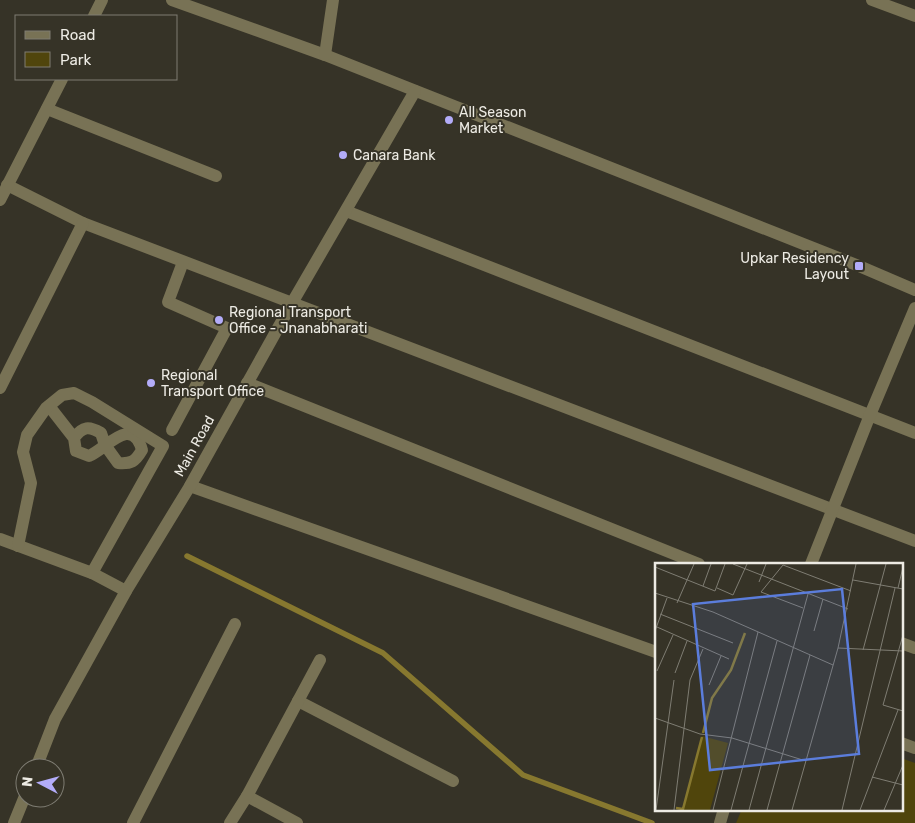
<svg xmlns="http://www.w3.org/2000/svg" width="915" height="823" font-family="Rubik,sans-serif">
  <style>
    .green { fill: #50450c }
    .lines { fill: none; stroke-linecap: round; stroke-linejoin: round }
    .stream { stroke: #87782f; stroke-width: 5.5 }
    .minor { stroke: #787255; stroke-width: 12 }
    .poi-dot { fill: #b3acf9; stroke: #363327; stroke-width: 2 }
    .labels { text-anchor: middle; stroke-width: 4; stroke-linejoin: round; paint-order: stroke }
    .poi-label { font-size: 14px; fill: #edebe4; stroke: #363327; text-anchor: start }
    .street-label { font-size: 14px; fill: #edebe4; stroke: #363327 }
    .inset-river { fill: none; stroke: #87782f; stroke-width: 2.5 }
    .inset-road { fill: none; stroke: #7f7d73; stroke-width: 1 }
    .view { fill: #5b7ddc; fill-opacity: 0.15; stroke: #5b7ddc; stroke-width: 2.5 }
    .inset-edge { fill: none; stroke: #edebe4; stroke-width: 2.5 }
  </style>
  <rect width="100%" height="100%" fill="#363327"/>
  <polygon class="green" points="901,758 915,763 915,823 736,823 742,809 901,809"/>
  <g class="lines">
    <polyline class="stream" points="187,556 383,653 523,775 652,823"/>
    <g class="minor">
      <polyline points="172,0 325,55 859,266 915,290"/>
      <polyline points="872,0 915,16"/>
      <polyline points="94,16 102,0"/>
      <polyline points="325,55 333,0"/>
      <polyline points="47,109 216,176"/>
      <polyline points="7,185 83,223 915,541"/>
      <polyline points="0,200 62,79"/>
      <polyline points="346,211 915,433"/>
      <polyline points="247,383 699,564"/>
      <polyline points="0,388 83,223"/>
      <path d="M49,406l25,32 2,13 13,5c17,-7 43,-42 53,-6 -7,12 -11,14 -24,13l-13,-18 -4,-12c-12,-7 -18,-7 -27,5"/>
      <polyline points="172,430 227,328 168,302 183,262"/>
      <polyline points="190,486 656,652"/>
      <polyline points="0,539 92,573"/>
      <polyline points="18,546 31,483 23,452 27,435 46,408 62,395 74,393 92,402 163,446 92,573 126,591"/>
      <polyline points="811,564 870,415 915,308"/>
      <polyline points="901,643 915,648"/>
      <polyline points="298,701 453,781"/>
      <polyline points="901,743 915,748"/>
      <polyline points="36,768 55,719 126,591 190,486 292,303 415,91"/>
      <polyline points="247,796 297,823"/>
      <polyline points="14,823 25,796"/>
      <polyline points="133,823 235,624"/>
      <polyline points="230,823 247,796 320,660"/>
      <polyline points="720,823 724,809"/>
    </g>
  </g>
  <g class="poi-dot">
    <circle cx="449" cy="120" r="5"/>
    <circle cx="343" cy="155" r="5"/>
    <rect x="854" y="261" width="10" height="10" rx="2.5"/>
    <circle cx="219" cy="320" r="5"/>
    <circle cx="151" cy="383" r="5"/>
  </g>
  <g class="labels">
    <g class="poi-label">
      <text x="459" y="117">All Season<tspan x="459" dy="16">Market</tspan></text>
      <text x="353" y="160">Canara Bank</text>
      <text x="849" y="263" text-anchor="end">Upkar Residency<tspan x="849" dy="16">Layout</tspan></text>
      <text x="229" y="317">Regional Transport<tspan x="229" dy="16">Office - Jnanabharati</tspan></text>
      <text x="161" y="380">Regional<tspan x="161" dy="16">Transport Office</tspan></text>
    </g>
    <g class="street-label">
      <text transform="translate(194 446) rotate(-61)" y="5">Main Road</text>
    </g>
  </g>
  <g transform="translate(655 563)">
    <rect width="248" height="248" fill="#363327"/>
    <path d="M47,173l26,7 -18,67h-27z" fill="#50450c"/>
    <path class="inset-river" d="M48,170l9,-35 19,-28 14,-37M21,245l7,1 19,-72"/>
    <path class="inset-road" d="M78,1l115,45M0,4l60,24 10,-27M198,17l50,9M104,19l7,-18M48,23l8,-22M62,25l16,7 14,-31M243,25l5,-21M0,30l58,19 120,53M22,40l17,-39M148,45l-42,-16 22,-27 68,26M5,51l73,29M2,64l72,32M0,68l12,-33M159,68l9,-32M248,72l-20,70 20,6M183,85l65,3M208,87l23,-86M2,108l16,-36M20,110l12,-32M54,122l12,-29M0,155l45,16 32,4 74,23M217,214l31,8M1,247l18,-130M19,247l16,-130 13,-31M58,247l45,-178M76,247l46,-169M94,247l59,-216M112,247l43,-155M137,247l46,-162 18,-84M187,247l53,-222M205,247l38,-100M229,247l19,-45"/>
    <path class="view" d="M187,26l17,165 -149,16 -17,-166z"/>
    <rect width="248" height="248" class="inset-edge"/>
  </g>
  <rect x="15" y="15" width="162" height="65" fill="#363327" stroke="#7f7d73"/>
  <rect x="25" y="31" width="25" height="8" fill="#787255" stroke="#7f7d73"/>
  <text x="60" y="40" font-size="15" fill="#edebe4">Road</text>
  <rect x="25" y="52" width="25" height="15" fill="#50450c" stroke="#7f7d73"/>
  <text x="60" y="65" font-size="15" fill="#edebe4">Park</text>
  <g transform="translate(40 783) rotate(276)"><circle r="24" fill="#363327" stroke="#7f7d73"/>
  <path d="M0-4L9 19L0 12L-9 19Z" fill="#b3acf9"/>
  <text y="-8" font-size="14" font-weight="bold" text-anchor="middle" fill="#edebe4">N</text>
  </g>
</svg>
